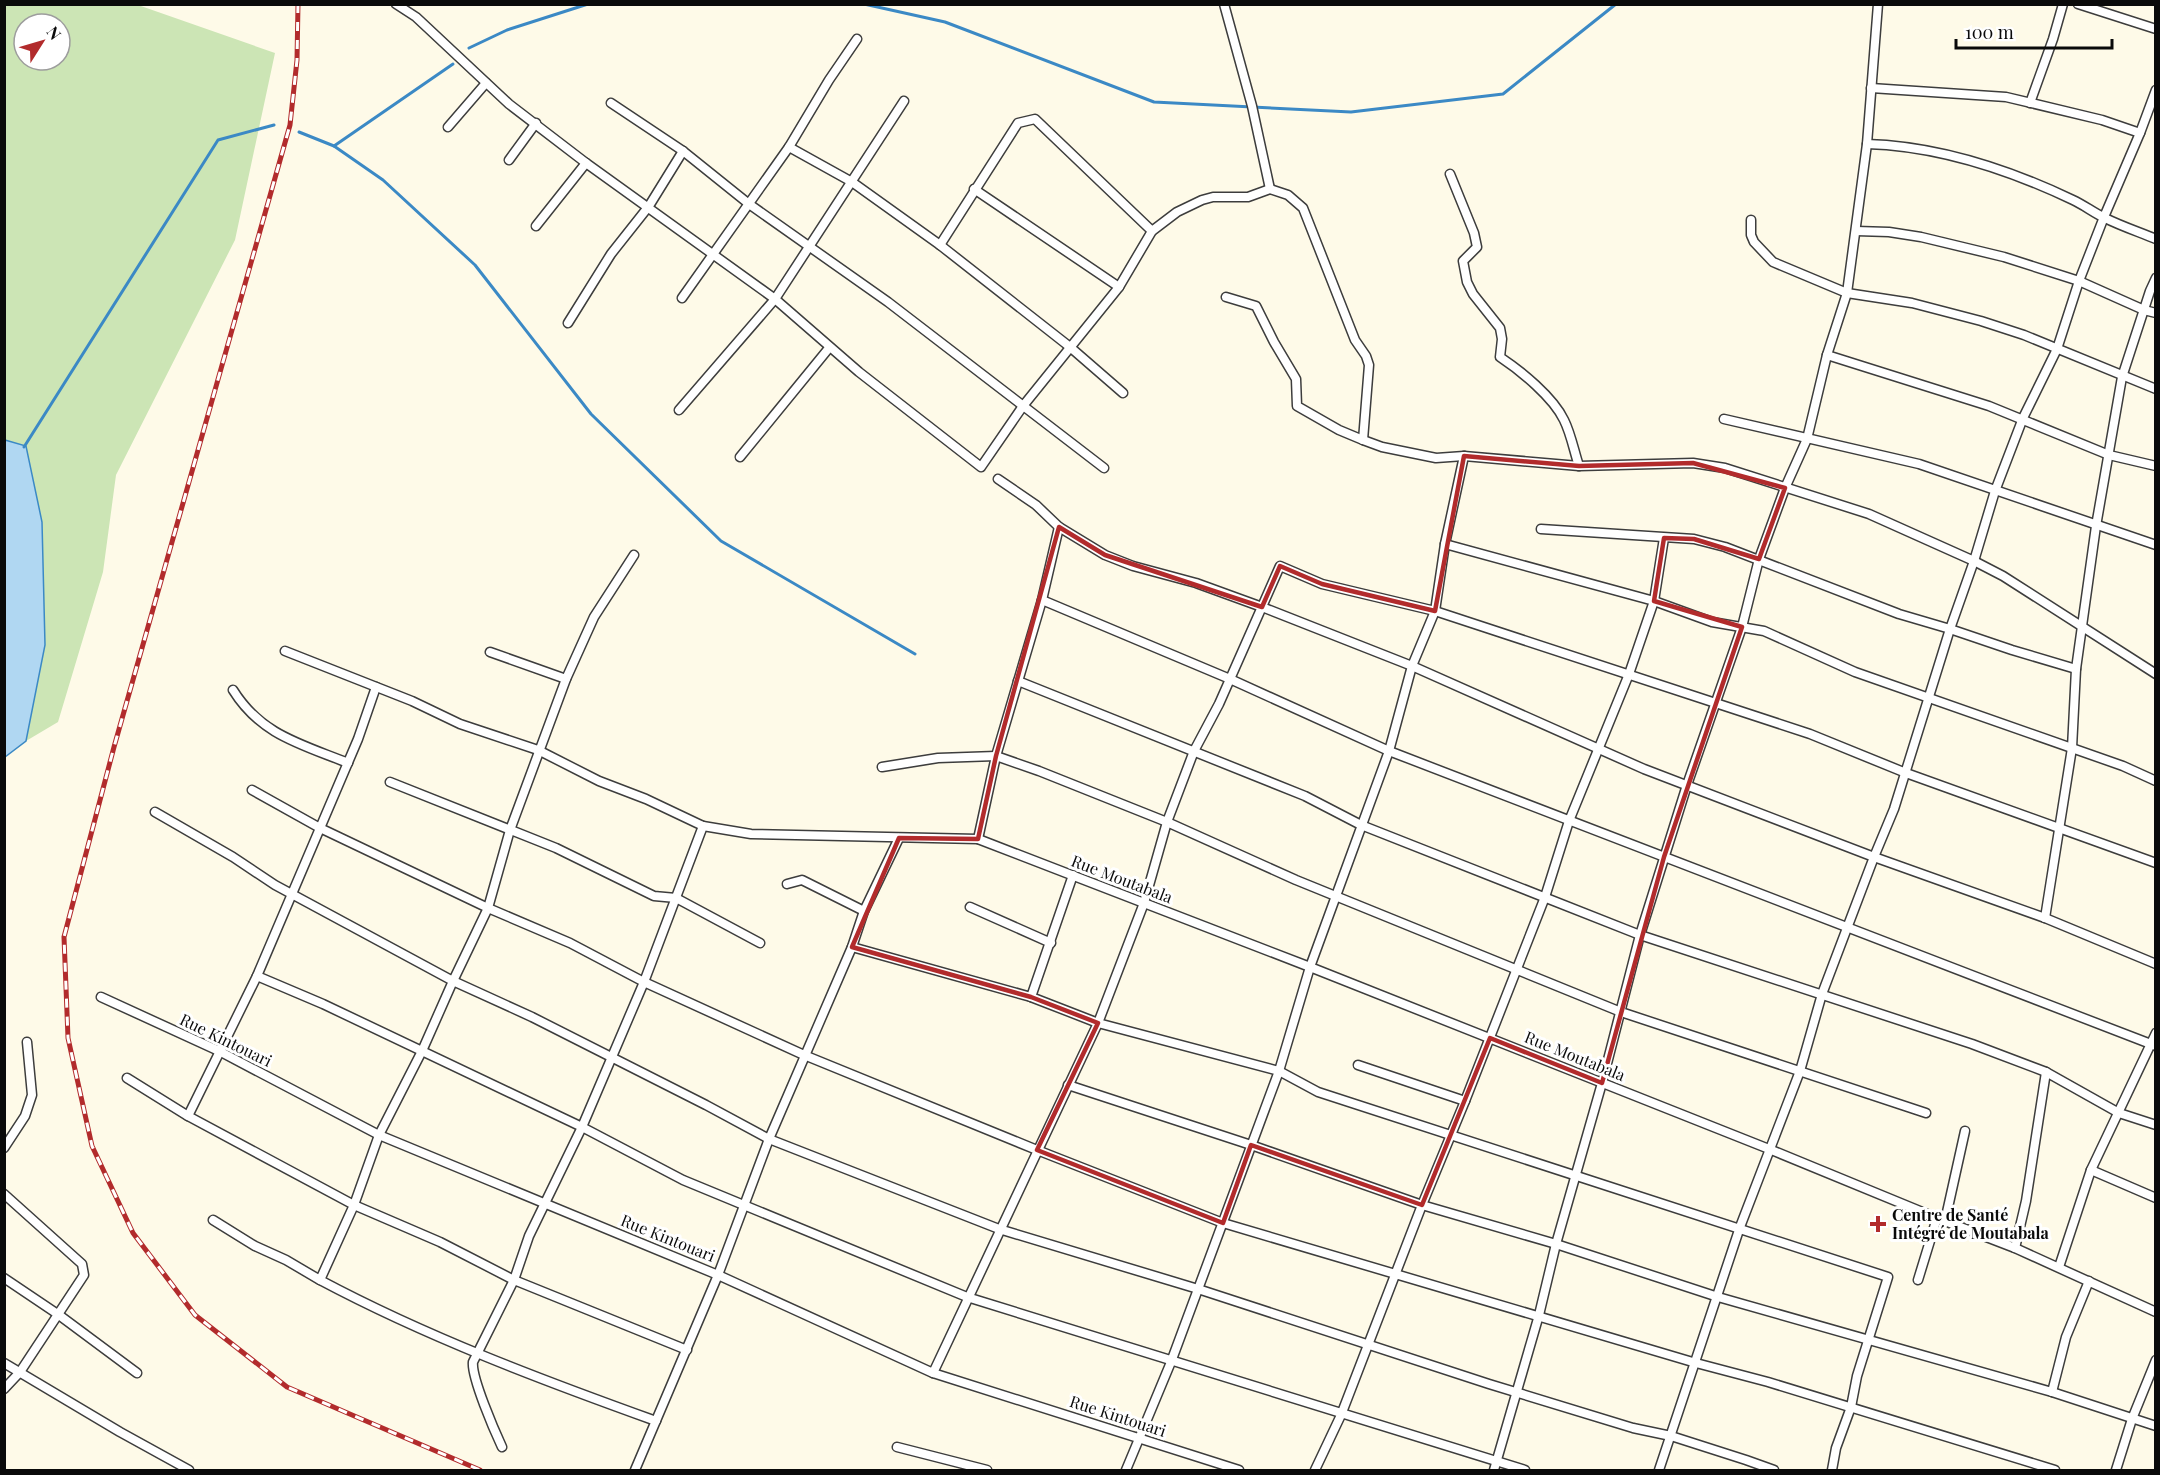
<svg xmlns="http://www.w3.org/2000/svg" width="2160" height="1475" font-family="'Playfair Display',serif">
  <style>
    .green { fill: #cce5b5; fill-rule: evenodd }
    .water { fill: #b0d7f2; stroke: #3b89c5; stroke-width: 1.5 }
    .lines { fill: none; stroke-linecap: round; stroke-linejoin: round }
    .stream { stroke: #3b89c5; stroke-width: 3 }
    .minor-casing { stroke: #3d3d3d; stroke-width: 11 }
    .minor { stroke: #fff; stroke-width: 8 }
    .rail-casing { stroke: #b22b2c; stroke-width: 5 }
    .rail { stroke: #fff; stroke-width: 3; stroke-dasharray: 9; stroke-linecap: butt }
    .marked { fill: none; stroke: #b22b2c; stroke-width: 4.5; stroke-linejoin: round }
    .poi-dot { fill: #b22b2c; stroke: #fff; stroke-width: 2 }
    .labels { text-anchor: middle; stroke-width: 6; stroke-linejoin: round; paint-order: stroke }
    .street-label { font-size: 16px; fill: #0a0a0a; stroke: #fff }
    .poi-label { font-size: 16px; font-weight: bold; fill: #0a0a0a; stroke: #fff; text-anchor: start }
  </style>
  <rect width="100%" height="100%" fill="#fefae8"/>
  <path class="green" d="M4,5h134l137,48 -40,187 -119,235 -13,97 -45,150 -32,19 19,-96 -3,-123 -16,-75 -21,-7zM24,24h36v36h-36z"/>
  <polygon class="water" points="5,440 26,446 42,522 45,645 26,741 5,757"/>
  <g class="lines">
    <g class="stream">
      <polyline points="864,4 945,22 1154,102 1351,112 1503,94 1616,4"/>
      <polyline points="469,48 507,30 588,4"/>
      <polyline points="299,132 334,146 453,64"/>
      <polyline points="334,146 383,180 475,265 591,414 721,541 915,654"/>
      <polyline points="24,447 218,140 274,125"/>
    </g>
    <defs>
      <g id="minor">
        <polyline points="396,4 416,17 509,104 586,163 775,299 859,372 981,467 1023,406 1119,287 1152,231 1177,212 1202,200 1213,197 1248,197 1270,189 1288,195 1303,208 1355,340 1366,356 1369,365 1363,440"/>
        <polyline points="1224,4 1252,106 1270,189"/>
        <polyline points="2078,4 2156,29"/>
        <polyline points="1871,88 2006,97 2102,120 2140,133"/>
        <polyline points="611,103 683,151 749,204 888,302 1104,468"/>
        <polyline points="2030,103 2053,39 2063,4"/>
        <polyline points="448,127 486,83"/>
        <path d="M1867,144c70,2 143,26 206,56 11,5 21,13 32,18 16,8 34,14 51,21"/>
        <polyline points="789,147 852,182 940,245 1070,347 1123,393"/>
        <polyline points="509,160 536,123"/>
        <path d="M1450,174l24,59 3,14 -14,14 4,21 6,12 27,34 2,11 -2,18c21,14 53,40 64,63 7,14 10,31 15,46"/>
        <polyline points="974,189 1119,287"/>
        <polyline points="1751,220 1751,235 1754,242 1773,262 1847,293 1912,303 1981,321 2024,335 2156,389"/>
        <polyline points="536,226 586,163"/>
        <polyline points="1856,231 1889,232 1921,237 2004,257 2079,281 2144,310 2156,313"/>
        <polyline points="940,245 1018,123 1035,119 1152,231"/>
        <polyline points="1226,297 1256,306 1274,342 1296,379 1297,406 1339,430 1363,440 1382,447 1436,458 1464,456 1579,466 1693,463 1725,468 1869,514 1974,561 2003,576 2156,674"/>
        <polyline points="682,298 789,147 829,80 857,39"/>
        <polyline points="568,323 611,254 649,206 683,151"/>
        <polyline points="1827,355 1989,406 2109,455 2156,466"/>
        <polyline points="679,410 775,299 904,101"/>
        <polyline points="1724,419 1919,464 2156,545"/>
        <polyline points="740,457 829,348"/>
        <polyline points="998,479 1036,505 1059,527 1105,555 1133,566 1196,583 1262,607 1412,666 1644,769 1874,857 2045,918 2156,964"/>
        <polyline points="1541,529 1694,539 1725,547 1899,614 1950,629 2012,650 2076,669"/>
        <polyline points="1445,544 1654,601 1712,622 1764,631 1855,672 2123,766 2156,781"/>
        <path d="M634,555l-40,62 -28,62 -56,151 -22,78 -35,73 -31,70 -43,84 -25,70 -34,75c107,57 222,100 336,141"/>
        <polyline points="1042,600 1230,679 1389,751 2156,1046"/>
        <polyline points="285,651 412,701 460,724 538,750 599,781 646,799 703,826 751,834 978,839 1310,967 1769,1149 1937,1218 2015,1248 2156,1312"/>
        <polyline points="490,652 566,679"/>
        <polyline points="1018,681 1305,796 1361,825 1640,935 1972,1044 2046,1072 2119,1113 2156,1125"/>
        <path d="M233,690c28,45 68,54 115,73"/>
        <polyline points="882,767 938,758 996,756 1039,771 1167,822 1296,880 1621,1012 1926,1113"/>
        <polyline points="390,782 556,848 654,896 676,898 760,943"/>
        <polyline points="252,790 320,828 488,908 570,943 644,982 804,1055 1037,1150 1223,1223 1696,1363 1768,1382 2055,1470"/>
        <polyline points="155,812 233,857 275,885 453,981 532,1017 706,1105 769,1139 999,1229 1198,1289 1489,1384 1633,1428 1671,1436 1746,1460 1774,1470"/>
        <polyline points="978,839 996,756 1042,600 1059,527"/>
        <polyline points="787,884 802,880 864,911"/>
        <polyline points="970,907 1051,943"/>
        <polyline points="2045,918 2072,748 2076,669 2096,526 2122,377 2150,291 2156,278"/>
        <polyline points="852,947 1031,997 1098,1023 1279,1071 1318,1092 1888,1277 1857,1376 1851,1407 1836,1448 1832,1470"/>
        <polyline points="257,976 323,1004 582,1127 683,1180 967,1297 1525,1470"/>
        <polyline points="101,997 219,1051 379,1135 718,1275 933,1373 1239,1470"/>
        <polyline points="1031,997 1073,875"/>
        <polyline points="1358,1065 1465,1101"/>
        <polyline points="127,1078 188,1116 354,1205 440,1242 514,1280 687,1350"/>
        <polyline points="1068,1085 1251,1145 1422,1205 1556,1244 1718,1297 2052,1392 2156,1426"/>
        <polyline points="188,1116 257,976 358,739 376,687"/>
        <polyline points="4,1148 25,1116 32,1095 27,1042"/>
        <polyline points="2091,1170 2156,1198"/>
        <polyline points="4,1194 82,1264 84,1275 20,1372 4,1389"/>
        <polyline points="213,1220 255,1246 286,1260 320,1280"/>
        <polyline points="1945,1221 1965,1131"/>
        <polyline points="2015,1248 2026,1201 2046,1072"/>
        <polyline points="2059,1267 2091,1170 2156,1033"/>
        <polyline points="4,1278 59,1315 137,1373"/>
        <polyline points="1918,1280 1937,1218"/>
        <polyline points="4,1363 120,1432 189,1470"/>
        <polyline points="933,1373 1098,1023 1144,903 1167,822 1194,751 1219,704 1280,566 1322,584 1435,611 1810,734 1906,773 2156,863"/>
        <polyline points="2052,1392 2066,1337 2089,1281"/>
        <path d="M502,1447c-7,-15 -31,-70 -29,-85l41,-82 15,-44 53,-109 62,-145 59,-156"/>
        <polyline points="897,1447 987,1470"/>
        <polyline points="635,1470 718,1275 769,1139 852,947 864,911 899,838"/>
        <polyline points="1126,1470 1171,1362 1279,1071 1310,967 1389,751 1412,666 1435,611 1445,544 1464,456"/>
        <polyline points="1315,1470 1341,1415 1422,1205 1465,1101 1545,897 1569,821 1629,674 1654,601 1664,538"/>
        <polyline points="1494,1470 1539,1315 1556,1244 1602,1083 1640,935 1687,785 1742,627 1759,559 1785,488 1807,439 1827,355 1847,293 1867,144 1878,4"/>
        <polyline points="1659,1470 1740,1227 1800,1071 1822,994 1874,857 1894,809 1950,629 1974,561 1995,491 2023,418 2057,349 2079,281 2104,217 2140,133 2156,90"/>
        <polyline points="2116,1470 2132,1419 2156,1360"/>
      </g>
    </defs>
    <use href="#minor" class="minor-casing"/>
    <use href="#minor" class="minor"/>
    <defs>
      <polyline id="rail" points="298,4 297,60 290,125 114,747 64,937 68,1038 92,1146 133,1233 195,1315 287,1387 480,1470"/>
    </defs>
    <use href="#rail" class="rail-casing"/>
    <use href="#rail" class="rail"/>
  </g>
  <path class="marked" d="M1464,456l115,10 114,-3 92,25 -26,71 -65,-20 -30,-1 -10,63 88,26 -78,230 -62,226 -112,-45 -68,167 -171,-60 -28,78 -186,-73 61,-127 -67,-26 -179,-50 47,-109 79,1 18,-83 63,-229 46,28 157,52 18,-41 42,18 113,27z"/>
  <path class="poi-dot" d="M1875 1215h6v6h6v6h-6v6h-6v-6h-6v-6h6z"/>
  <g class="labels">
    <g class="street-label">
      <text transform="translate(1122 879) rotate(21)" y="6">Rue Moutabala</text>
      <text transform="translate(226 1040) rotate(26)" y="6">Rue Kintouari</text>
      <text transform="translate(1575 1056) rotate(22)" y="6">Rue Moutabala</text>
      <text transform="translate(668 1238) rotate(22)" y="6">Rue Kintouari</text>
      <text transform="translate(1118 1416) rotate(18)" y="6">Rue Kintouari</text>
    </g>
    <g class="poi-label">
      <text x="1892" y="1221">Centre de Santé<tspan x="1892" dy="18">Intégré de Moutabala</tspan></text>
    </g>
  </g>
  <rect width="2160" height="1475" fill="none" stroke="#0a0a0a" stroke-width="12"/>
  <g transform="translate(42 42) rotate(53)"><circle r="28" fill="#ffffff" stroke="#9d9d9d" stroke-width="1.5"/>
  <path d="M0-4.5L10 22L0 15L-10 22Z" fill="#b22b2c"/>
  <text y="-9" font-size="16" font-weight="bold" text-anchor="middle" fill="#0a0a0a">N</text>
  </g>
  <path d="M1956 39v9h156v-9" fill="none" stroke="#0a0a0a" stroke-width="3"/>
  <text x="1965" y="39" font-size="18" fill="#0a0a0a" stroke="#ffffff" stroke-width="4.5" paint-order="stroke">100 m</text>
</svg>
